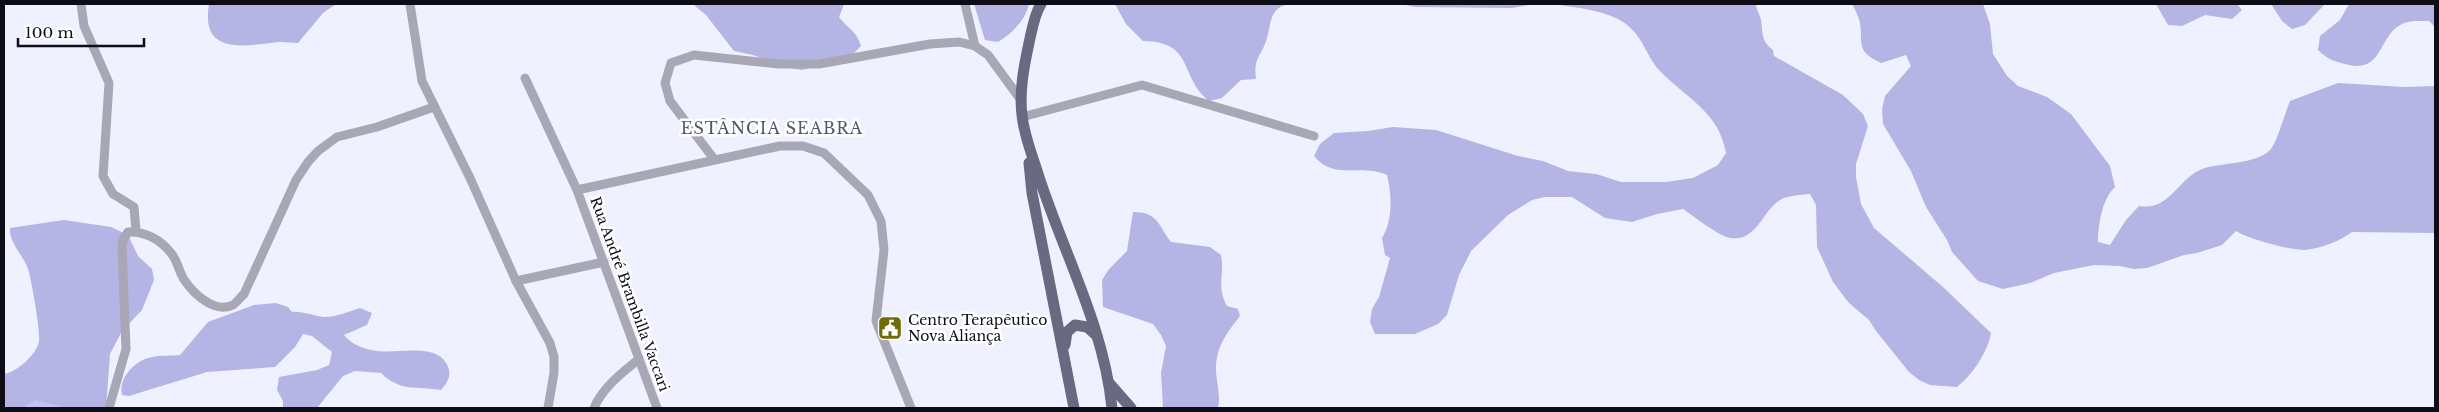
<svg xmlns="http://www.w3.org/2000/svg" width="2439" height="412" font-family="'Libre Baskerville',serif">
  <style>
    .forest { fill: #b4b4e5 }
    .water { fill: #c3c2f4 }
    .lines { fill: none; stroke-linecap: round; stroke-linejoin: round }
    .minor { stroke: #a7a7b5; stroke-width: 9 }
    .major { stroke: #6a6982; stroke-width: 11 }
    .labels { text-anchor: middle; stroke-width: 5; stroke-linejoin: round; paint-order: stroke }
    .street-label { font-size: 14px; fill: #0d0d18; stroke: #fff }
    .poi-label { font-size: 14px; fill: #0d0d18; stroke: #fff; text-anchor: start }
    .quarter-label { font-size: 16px; letter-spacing: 1px; fill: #545470; stroke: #fff }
  </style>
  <rect width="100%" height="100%" fill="#f0f1fe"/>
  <g class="forest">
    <path d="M209,4h127l-13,9 -25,30c-9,0 -18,-2 -27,0 -34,4 -70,9 -62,-39z"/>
    <path d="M696,4h148l-5,13c10,13 17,13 22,29l-9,9 -37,12 -13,3 -13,-2 -36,-13 -19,-4 -28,-36 -11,-9z"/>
    <path d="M974,4h55c-4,17 -17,29 -31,38l-13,-2z"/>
    <path d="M1115,4h174c-19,3 -18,19 -22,34 -5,18 -14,19 -11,41l-15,1 -19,18 -13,3c-31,-26 -14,-59 -66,-60l-17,-17z"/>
    <polygon points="1401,4 1534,4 1512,8 1415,7"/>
    <path d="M1555,4h201c0,6 4,10 5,16 2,14 0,21 12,30l1,6 69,39 20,19 5,12 -12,38v13l5,27 13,24 69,59 48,46c-3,19 -19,42 -34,54l-27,-2 -11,-5 -10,-8 -33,-41 -7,-11 -20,-17 -16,-21 -16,-35 -1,-42 -6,-11c-9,1 -21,1 -30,6 -18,11 -23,42 -50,38 -13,-3 -35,-21 -47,-29l-26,5 -25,8 -27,-4 -33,-21h-27l-13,3 -24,15 -37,36 -12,24 -12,40 -9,9 -23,10h-40l-5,-12 2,-13 7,-12 11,-39 -5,-3 -3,-17c11,-18 10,-43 5,-63 -27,-12 -53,6 -73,-19l6,-12 14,-11 34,-2 25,-4 43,3 82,26 25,5 25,10 28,3 25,8h45l27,-4 25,-13 8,-12c-7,-42 -42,-56 -68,-84 -15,-19 -16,-37 -40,-50 -20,-10 -42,-11 -63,-15z"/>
    <path d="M1852,4h131l7,20 3,30 14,22 11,10 29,11 24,17 39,52 5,21c-13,12 -17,38 -17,55l12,3 16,-25 13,-14c28,5 37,-22 57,-34 17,-11 56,-5 74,-22 7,-7 15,-37 20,-49l48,-18 67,4 30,-1v147l-83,-1c-12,9 -32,17 -48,18 -14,0 -56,-11 -68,-19l-14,14 -25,8 -13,2 -37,13 -13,1 -14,-3 -26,-1 -40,8 -24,10 -27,6 -25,-8 -26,-29 -5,-12 -21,-33 -15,-36 -28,-47 -1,-15 3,-13 26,-30 -5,-11 -25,8c-28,-13 -16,-21 -22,-44 -2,-5 -4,-10 -7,-15z"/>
    <polygon points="2156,4 2237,4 2242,10 2232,19 2205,15 2182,26 2168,25"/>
    <polygon points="2271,4 2325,4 2305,25 2292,29 2282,21"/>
    <path d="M2349,4h86v23l-6,-6c-9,0 -19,-1 -27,3 -25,12 -18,51 -57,40 -12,-3 -18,-5 -27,-14l2,-14 20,-16z"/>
    <path d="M1133,212c25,0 25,13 38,30l39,5 11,8c4,20 -5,31 6,51l11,3 2,7c-13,17 -24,30 -24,53 0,13 5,26 2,39h-55l-2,-35 5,-27 -5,-11 -8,-11 -50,-17 -1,-27 7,-11 18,-18z"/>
    <path d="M64,220l47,7 17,8 10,21 14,13 2,11 -12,30 -20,21 -12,23 -4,54h-102v-34c13,-2 32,-19 35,-32 2,-8 -8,-65 -11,-73 -5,-15 -19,-25 -18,-41z"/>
    <path d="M276,303l12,4 4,5c11,-1 21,4 32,5 12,0 24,-5 36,-9l12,5 -5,12 -23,10c8,10 20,14 33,16 21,3 57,-8 69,12 7,11 2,19 -5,27 -25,-4 -41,2 -60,-17l-26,-2 -12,5 -26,32h-34v-7l-6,-11 2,-13 38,-7 12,-5 3,-13 -20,-16 -9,-2 -8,13 -20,20 -68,5 -78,24 -7,-1c-4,-17 13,-35 30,-38 9,-2 19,-1 28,-2l28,-33 46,-17z"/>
  </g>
  <polygon class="water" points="35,400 68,408 23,408"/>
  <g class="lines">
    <g class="minor">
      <polyline points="81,4 84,26 109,83 103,176 113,194 134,207 136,231"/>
      <polyline points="410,4 422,81 470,178 516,281 550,343 554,357 554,373 548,408"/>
      <polyline points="965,4 975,46"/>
      <polyline points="525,78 577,190 657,408"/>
      <polyline points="1022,117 1142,85 1314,136"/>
      <polyline points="714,159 670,101 665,83 671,63 694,55 779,64 819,64 930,44 959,42 975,46 988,55 1021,100"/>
      <polyline points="577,190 780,146 803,146 824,153 868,195 881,221 884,250 876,321 911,408"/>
      <polyline points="516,281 604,262"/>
      <path d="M109,408l17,-59 -4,-102 1,-7 5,-8c17,-1 33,8 43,21 7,8 8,20 14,28 9,13 30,33 48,24 3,-2 7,-7 11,-11l52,-114 12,-18 10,-11 19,-14 40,-10 57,-20"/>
      <path d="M594,408c9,-21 28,-35 45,-49"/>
    </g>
    <g class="major">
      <path d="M1041,4c-7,11 -9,26 -12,39 -5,23 -10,49 -7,72 2,21 11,42 17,62 25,77 65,150 73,231"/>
      <polyline points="1029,163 1032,193 1074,408"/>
      <polyline points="1065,345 1067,332 1075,325 1087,327 1097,336"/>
      <polyline points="1109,383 1131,408"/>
    </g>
  </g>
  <defs>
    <symbol id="civic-square" viewBox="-11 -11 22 22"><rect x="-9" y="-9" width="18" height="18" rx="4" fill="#716a05" stroke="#fff"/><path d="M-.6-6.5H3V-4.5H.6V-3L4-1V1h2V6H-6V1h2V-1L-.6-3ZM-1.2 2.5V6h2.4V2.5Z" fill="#fff"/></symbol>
  </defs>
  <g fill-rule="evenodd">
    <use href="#civic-square" x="876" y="314" width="28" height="28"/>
  </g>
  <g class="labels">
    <g class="street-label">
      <text transform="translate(630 294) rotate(70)" y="5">Rua André Brambilla Vaccari</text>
    </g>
    <g class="poi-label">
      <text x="908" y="325">Centro Terapêutico<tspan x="908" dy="16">Nova Aliança</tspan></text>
    </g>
    <g class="quarter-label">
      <text x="772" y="134">ESTÂNCIA SEABRA</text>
    </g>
  </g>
  <rect width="2439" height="412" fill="none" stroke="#0d0d18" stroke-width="10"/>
  <path d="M18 38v8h126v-8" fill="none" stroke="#0d0d18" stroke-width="2.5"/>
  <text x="25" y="38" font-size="15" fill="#0d0d18" stroke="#ffffff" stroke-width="4" paint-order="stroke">100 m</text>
</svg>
